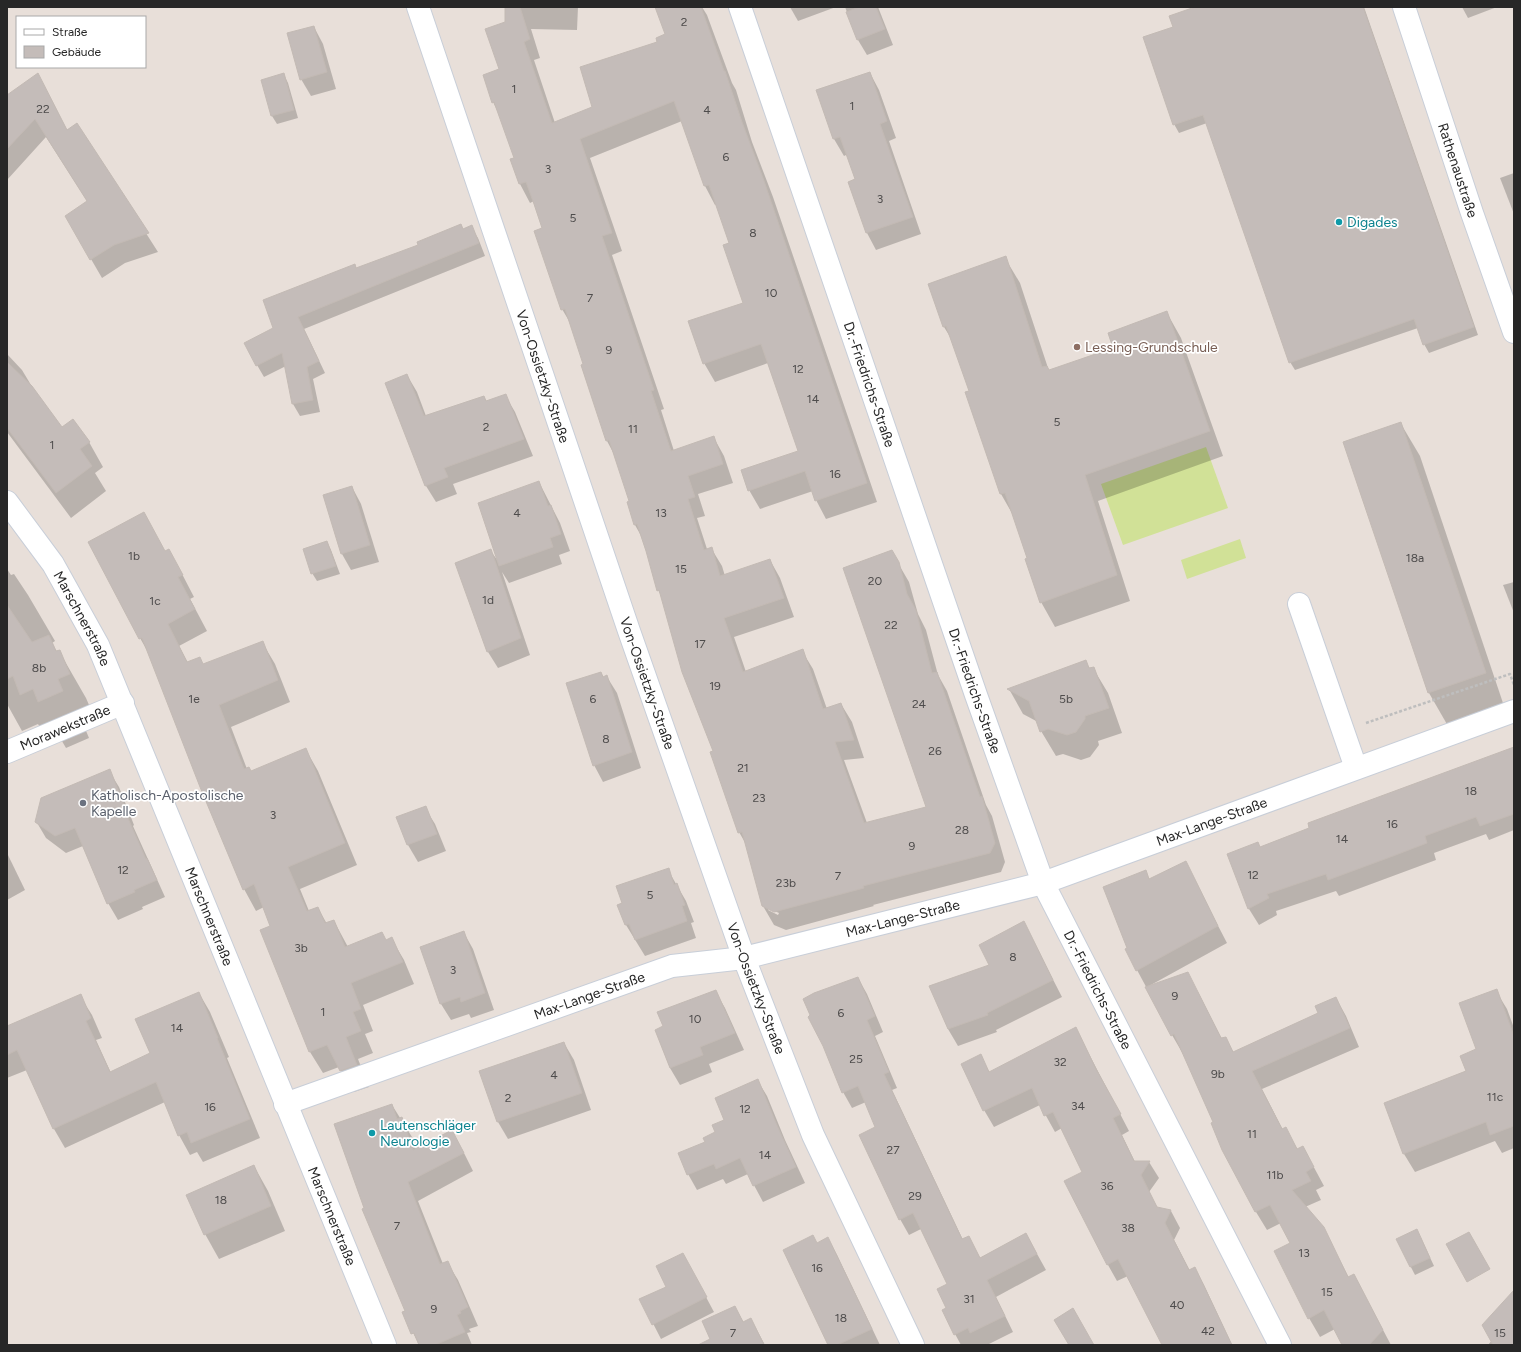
<svg xmlns="http://www.w3.org/2000/svg" width="1521" height="1352" font-family="Figtree,sans-serif">
  <style>
    .pitch { fill: #d1e197 }
    .shadow { fill: #0003; fill-rule: evenodd }
    .building { fill: #c4bcb9; stroke: #c3bab4 }
    .lines { fill: none; stroke-linecap: round; stroke-linejoin: round }
    .minor-casing { stroke: #c8ced8; stroke-width: 24 }
    .path { stroke: #bebebe; stroke-width: 2.5; stroke-dasharray: 3 2; stroke-linecap: butt }
    .minor { stroke: #fff; stroke-width: 22 }
    .culture-dot { fill: #0f9aa8; stroke: #fff; stroke-width: 1.5 }
    .education-dot { fill: #8d6e63; stroke: #fff; stroke-width: 1.5 }
    .worship-dot { fill: #6b7280; stroke: #fff; stroke-width: 1.5 }
    .labels { text-anchor: middle; stroke-width: 3.5; stroke-linejoin: round; paint-order: stroke }
    .number-label { font-size: 12px; fill: #4e4c4c }
    .street-label { font-size: 14px; fill: #272727; stroke: #fff }
    .culture-label { font-size: 14px; fill: #0d838f; stroke: #fff; text-anchor: start }
    .education-label { font-size: 14px; fill: #785e54; stroke: #fff; text-anchor: start }
    .worship-label { font-size: 14px; fill: #5b616d; stroke: #fff; text-anchor: start }
  </style>
  <rect width="100%" height="100%" fill="#e8dfd9"/>
  <g class="pitch">
    <polygon points="1206,447 1228,508 1123,545 1101,484"/>
    <polygon points="1240,539 1246,558 1187,579 1181,560"/>
  </g>
  <g class="shadow">
    <path d="M506,7h72l-1,23 -46,-1 9,29 -6,2 21,63 39,-15 65,-65 7,-8 3,-28h33l5,8 25,68 4,7 16,52 21,55 104,305 -51,17 -10,-19 -3,-9 -53,18 -11,-19 50,-38 -31,-89 -53,19 -11,-19 40,-60 -14,-60 -13,-39 -2,1 -10,-19 -23,-65 -92,37 32,93 -10,4 52,154 -3,1 13,41 40,-13 10,18 9,27 -35,11 7,22 -8,2 10,31 4,-1 11,18 3,10 45,-16 10,18 14,39 -60,20 12,35 56,-21 11,18 14,40 14,-5 11,18 12,36 -20,2 23,63 60,-15 -36,-257 18,31 9,32 8,16 12,45 9,16 39,114 6,11 13,46 -4,10 -128,33 1,1 -88,24 -12,-5 -11,-19 -16,-60 -8,-14 -25,-80 -52,-155 -4,-7 -14,-49 -9,-16 -7,-22 3,-1 -16,-46 -8,-15 -25,-75 3,-2 -13,-38 -10,-17 -19,-81 -9,-27 -4,2 -10,-19 -9,-24 4,-1 -16,-45 -6,-12 7,-32 6,-47zM768,908l11,5 -1,2 -10,-5z"/>
    <polygon points="790,7 836,7 798,21"/>
    <polygon points="845,7 878,7 893,45 867,55 858,40"/>
    <polygon points="1198,7 1364,7 1478,335 1429,353 1424,344 1418,328 1295,370 1290,362 1207,123 1179,133 1174,124 1174,27"/>
    <polygon points="1462,7 1497,7 1468,18"/>
    <polygon points="314,27 323,44 336,89 311,96 301,79"/>
    <polygon points="870,73 879,90 896,138 889,141 921,234 876,250 867,233 849,182 857,179 848,154 844,156 834,139 817,90"/>
    <polygon points="38,75 67,130 77,125 158,252 125,263 102,278 66,216 88,202 46,137 7,180 7,97"/>
    <polygon points="284,75 288,83 298,118 277,124 272,116 263,80"/>
    <polygon points="1514,173 1514,214 1500,178"/>
    <polygon points="461,225 463,230 471,227 478,238 485,256 304,329 325,373 313,379 320,412 300,416 293,404 286,366 264,377 257,365 274,329 354,265 357,269 420,246"/>
    <polygon points="1005,258 1020,283 1049,371 1114,348 1167,313 1181,338 1223,456 1098,501 1130,601 1055,627 1041,602 1028,558 1013,515 1001,494 966,393 970,391 952,340 944,327 929,284"/>
    <polygon points="7,354 22,370 37,395 62,429 89,442 103,467 95,473 106,491 71,518 7,432"/>
    <polygon points="407,375 417,392 426,416 484,397 487,402 505,395 515,412 533,456 453,484 457,494 436,502 426,486 386,384"/>
    <polygon points="1401,424 1420,456 1504,706 1448,726 1429,693 1345,443"/>
    <polygon points="539,482 560,523 570,551 559,555 562,564 509,583 502,572 530,655 498,668 488,652 456,563 490,550 498,561"/>
    <polygon points="352,487 361,504 379,562 351,570 342,554"/>
    <polygon points="327,542 331,550 340,574 317,581 312,573"/>
    <polygon points="165,552 181,572 194,597 190,599 207,631 179,646 188,663 203,665 262,642 275,664 290,702 231,727 247,769 251,772 306,750 318,771 357,865 300,889 309,911 318,908 327,924 334,921 348,947 386,941 391,938 404,960 414,984 363,1005 373,1031 365,1034 373,1053 358,1059 369,1087 354,1092 339,1067 323,1073 310,1052 272,926 264,907 256,911 244,889 149,654 140,638"/>
    <polygon points="7,569 11,575 14,574 28,595 55,641 52,643 57,652 59,651 86,698 96,721 84,726 89,738 66,748 59,736 48,741 38,724 22,731 7,704"/>
    <polygon points="1514,582 1514,613 1503,585"/>
    <polygon points="1085,661 1090,669 1093,668 1108,693 1122,733 1098,741 1099,745 1090,757 1081,760 1063,754 1056,756 1041,731 1038,722 1023,714 1009,689"/>
    <polygon points="601,673 604,678 607,677 617,693 641,768 603,782 594,765"/>
    <polygon points="1514,748 1514,830 1489,840 1486,834 1434,853 1436,860 1339,896 1336,891 1276,911 1277,915 1259,925 1249,909 1229,854 1260,848"/>
    <polygon points="109,771 119,787 134,825 133,826 165,897 142,907 143,909 118,920 108,903 83,846 66,853 46,838 36,821"/>
    <polygon points="425,808 435,824 446,851 418,862 408,845 398,818"/>
    <polygon points="7,853 25,890 7,900"/>
    <polygon points="1185,862 1227,943 1149,986 1149,987 1198,992 1222,1039 1225,1038 1234,1053 1319,1013 1336,998 1346,1016 1359,1047 1262,1089 1283,1130 1285,1128 1298,1150 1303,1147 1324,1186 1316,1190 1321,1200 1305,1207 1323,1227 1349,1278 1354,1275 1391,1345 1343,1345 1335,1329 1320,1337 1309,1318 1292,1243 1281,1223 1267,1230 1256,1212 1223,1149 1214,1122 1184,1053 1183,1054 1172,1035 1137,970 1128,949 1145,872 1150,880"/>
    <polygon points="668,870 686,901 694,922 691,923 696,938 645,956 626,925 618,905 623,903"/>
    <polygon points="1024,923 1062,997 996,1030 997,1032 958,1046 948,1029 930,986 990,966"/>
    <polygon points="464,933 473,949 494,1010 471,1018 469,1014 451,1020 441,1004"/>
    <polygon points="858,978 867,994 883,1032 875,1036 897,1088 892,1090 963,1240 969,1237 980,1258 1026,1234 1046,1270 996,1297 1013,1332 987,1345 978,1344 961,1345 955,1334 948,1309 948,1285 921,1229 909,1235 900,1219 877,1128 866,1102 852,1108 843,1092"/>
    <polygon points="715,991 725,1008 744,1050 709,1064 712,1072 680,1085 670,1068 656,1031 664,1027"/>
    <polygon points="1496,991 1507,1009 1514,1028 1514,1148 1502,1153 1495,1141 1415,1172 1404,1154 1385,1104 1467,1071 1478,1050"/>
    <polygon points="199,993 210,1012 229,1057 227,1058 260,1138 203,1162 197,1152 190,1155 179,1135 165,1102 65,1148 54,1129 27,1070 7,1078 7,1027 80,996 92,1015 102,1038 96,1040 111,1073 151,1054"/>
    <polygon points="1076,1029 1129,1131 1122,1135 1135,1162 1149,1162 1159,1178 1149,1192 1158,1209 1171,1211 1180,1228 1174,1240 1190,1271 1195,1269 1204,1285 1232,1345 1163,1345 1128,1276 1117,1281 1108,1265 1084,1172 1062,1128 1055,1132 1040,1105 994,1127 984,1110 980,1056 990,1073"/>
    <polygon points="564,1043 574,1060 591,1110 508,1139 498,1122 481,1072"/>
    <polygon points="758,1081 767,1096 785,1140 805,1183 763,1202 748,1174 726,1184 723,1179 697,1190 688,1174 706,1143 716,1133"/>
    <polygon points="392,1105 412,1137 416,1150 462,1149 473,1171 418,1201 443,1264 447,1262 458,1280 478,1326 469,1329 471,1332 467,1333 472,1345 419,1345 403,1312 407,1311 365,1209"/>
    <polygon points="254,1166 268,1191 285,1231 219,1259 205,1234"/>
    <polygon points="1421,1238 1434,1266 1415,1275 1397,1240"/>
    <polygon points="828,1239 837,1255 880,1345 829,1345 817,1244"/>
    <polygon points="691,1269 714,1312 661,1339 641,1300 667,1287"/>
    <polygon points="1514,1295 1514,1345 1488,1345 1492,1340"/>
    <polygon points="735,1307 744,1323 751,1319 765,1345 712,1345"/>
  </g>
  <g class="building">
    <polygon points="505,7 520,7 530,39 524,42 552,123 592,107 580,67 657,42 656,38 665,34 655,7 701,7 724,71 725,71 742,122 763,178 867,483 815,501 805,471 748,491 741,470 798,451 761,344 703,364 688,321 743,303 723,245 729,243 711,191 709,185 704,186 674,101 580,139 612,233 602,236 654,390 651,391 671,451 714,436 723,464 688,476 695,497 688,499 704,550 712,547 720,576 770,559 784,598 724,618 743,672 803,649 823,709 841,703 854,740 835,742 864,823 926,807 843,568 892,550 899,562 907,594 916,610 932,673 937,672 980,797 982,796 995,843 990,853 863,886 864,888 774,912 762,906 742,832 738,833 710,752 713,751 682,672 659,590 657,591 646,551 637,524 634,525 627,502 629,501 609,440 606,441 581,365 583,364 565,309 561,310 534,231 542,228 534,204 526,182 519,184 510,159 514,158 494,102 492,103 483,75 499,69 485,29 505,22"/>
    <polygon points="859,7 876,7 885,29 857,40 846,12"/>
    <polygon points="1195,7 1363,7 1474,327 1423,345 1414,319 1289,363 1203,115 1173,125 1143,37 1173,27 1169,16"/>
    <polygon points="314,26 327,72 300,80 287,33"/>
    <polygon points="870,72 887,121 880,124 913,217 866,233 848,182 855,179 840,137 833,139 816,90"/>
    <polygon points="38,73 67,130 77,123 149,233 114,245 90,260 65,216 87,201 35,119 7,149 7,95"/>
    <polygon points="284,73 294,110 271,116 261,80"/>
    <polygon points="461,224 463,229 472,225 479,243 298,317 319,361 307,367 313,400 292,404 282,353 256,366 244,343 273,328 263,300 355,264 356,268 418,245 417,242"/>
    <polygon points="1006,256 1042,367 1047,366 1049,370 1113,348 1108,333 1167,311 1210,431 1085,475 1117,575 1040,603 1025,559 1027,558 1005,493 1000,494 965,392 969,391 946,326 943,327 928,284"/>
    <polygon points="7,362 32,386 62,427 73,419 90,442 80,449 92,466 56,493 7,428"/>
    <polygon points="407,374 424,416 484,396 486,401 506,394 524,439 444,468 448,477 425,486 385,383"/>
    <polygon points="1401,422 1486,673 1428,693 1343,442"/>
    <polygon points="539,481 548,506 551,505 561,534 550,538 553,547 499,566 478,503"/>
    <polygon points="352,486 370,545 341,554 323,495"/>
    <polygon points="144,512 165,551 169,549 183,575 178,577 195,609 168,624 187,662 200,657 203,664 263,641 278,680 219,705 244,769 249,767 251,771 306,748 345,843 288,867 307,911 318,907 325,923 334,920 345,947 382,932 386,940 392,937 403,962 351,983 361,1009 353,1012 361,1031 346,1037 357,1065 340,1071 327,1045 309,1052 260,930 270,926 254,884 243,890 200,787 142,638 139,639 88,542"/>
    <polygon points="327,541 336,566 311,574 303,549"/>
    <polygon points="491,549 521,638 487,652 455,563"/>
    <polygon points="7,605 32,642 49,635 56,651 60,650 70,674 58,679 63,691 38,702 33,689 20,695 13,676 7,679"/>
    <polygon points="1086,660 1089,668 1094,667 1109,708 1085,716 1085,719 1076,732 1067,735 1048,729 1040,732 1029,701 1007,689"/>
    <polygon points="601,672 603,677 607,675 632,752 593,766 566,683"/>
    <polygon points="1514,747 1514,814 1480,826 1476,817 1425,836 1427,843 1393,856 1328,880 1326,874 1267,894 1269,898 1248,909 1227,854 1258,842 1260,847 1309,828 1308,823"/>
    <polygon points="110,769 125,808 124,809 146,859 147,858 157,880 134,890 135,892 107,904 75,828 55,836 35,822 41,798"/>
    <polygon points="426,806 437,834 407,845 396,817"/>
    <polygon points="1186,861 1218,926 1136,971 1125,949 1127,948 1103,887 1146,870 1149,879"/>
    <polygon points="669,868 674,885 677,883 685,905 682,906 687,921 635,940 629,924 625,925 617,905 622,903 616,886"/>
    <polygon points="1024,921 1053,980 987,1013 988,1015 948,1029 929,986 989,965 979,945"/>
    <polygon points="464,931 485,993 461,1002 460,997 440,1004 420,947"/>
    <polygon points="1188,972 1221,1038 1226,1037 1233,1052 1318,1013 1315,1006 1336,997 1350,1028 1252,1071 1282,1129 1286,1127 1297,1149 1303,1146 1314,1167 1306,1172 1311,1181 1292,1190 1324,1227 1348,1277 1354,1274 1383,1330 1369,1345 1342,1345 1324,1310 1308,1319 1274,1251 1290,1243 1270,1205 1255,1212 1222,1150 1211,1123 1213,1122 1174,1034 1171,1036 1145,987"/>
    <polygon points="858,977 875,1016 867,1020 889,1072 884,1074 962,1239 969,1236 980,1258 1026,1233 1037,1254 987,1280 1005,1316 970,1333 968,1328 954,1335 942,1310 946,1308 937,1289 947,1284 913,1213 899,1220 859,1135 875,1127 858,1086 842,1093 823,1046 808,1017 810,1015 803,999 814,993"/>
    <polygon points="1497,989 1514,1036 1514,1126 1490,1135 1486,1122 1403,1154 1384,1103 1466,1071 1460,1056 1476,1049 1459,1003"/>
    <polygon points="716,990 735,1033 700,1047 703,1055 670,1068 655,1030 663,1026 657,1012"/>
    <polygon points="199,992 218,1038 217,1038 250,1119 191,1143 187,1132 178,1136 156,1082 53,1129 17,1050 7,1055 7,1026 81,994 91,1018 86,1021 110,1072 150,1053 135,1019"/>
    <polygon points="1076,1027 1096,1069 1121,1114 1113,1118 1134,1161 1150,1161 1141,1175 1157,1207 1171,1210 1165,1223 1189,1270 1195,1267 1232,1345 1162,1345 1118,1259 1107,1265 1064,1181 1082,1172 1053,1112 1044,1116 1032,1088 983,1111 961,1064 981,1054 989,1072"/>
    <polygon points="564,1042 582,1093 497,1122 479,1071"/>
    <polygon points="758,1079 776,1123 796,1167 753,1186 740,1158 716,1169 714,1164 687,1175 678,1153 705,1142 703,1138 715,1132 712,1125 724,1120 715,1098"/>
    <polygon points="392,1104 397,1119 402,1117 413,1150 452,1130 464,1153 408,1182 440,1264 448,1261 468,1307 460,1311 461,1313 457,1315 465,1332 435,1345 419,1345 414,1333 411,1334 402,1312 405,1311 362,1209 364,1208 334,1124"/>
    <polygon points="254,1165 271,1206 204,1235 186,1195"/>
    <polygon points="1417,1229 1430,1258 1410,1267 1396,1239"/>
    <polygon points="1469,1232 1490,1269 1467,1282 1446,1244"/>
    <polygon points="813,1235 817,1243 828,1237 872,1329 837,1345 828,1345 783,1250"/>
    <polygon points="683,1253 707,1297 652,1325 639,1299 666,1287 656,1266"/>
    <polygon points="1514,1290 1514,1345 1493,1345 1482,1325"/>
    <polygon points="735,1306 743,1322 751,1318 764,1345 698,1345 710,1339 702,1321"/>
    <polygon points="1073,1308 1094,1345 1069,1345 1054,1320"/>
  </g>
  <g class="lines">
    <defs>
      <g id="minor">
        <path id="s1" d="M418,7l211,624 115,327 69,177 100,210"/>
        <path id="s2" d="M740,7l236,688 67,188 237,462"/>
        <path id="s3" d="M1404,7l68,206 42,119"/>
        <path id="s4" d="M7,502l46,62 45,81 287,700"/>
        <polyline points="1299,604 1356,768"/>
        <path id="s5" d="M7,752l116,-49"/>
        <path id="s6" d="M285,1104l387,-138 72,-8 299,-75 471,-172"/>
      </g>
    </defs>
    <use href="#minor" class="minor-casing"/>
    <polyline class="path" points="1366,723 1510,674 1514,685"/>
    <use href="#minor" class="minor"/>
  </g>
  <g class="culture-dot">
    <circle cx="1339" cy="222" r="4"/>
    <circle cx="372" cy="1133" r="4"/>
  </g>
  <circle class="education-dot" cx="1077" cy="347" r="4"/>
  <circle class="worship-dot" cx="83" cy="803" r="4"/>
  <g class="labels">
    <g class="number-label">
      <text x="684" y="26">2</text>
      <text x="514" y="93">1</text>
      <text x="852" y="110">1</text>
      <text x="43" y="113">22</text>
      <text x="707" y="114">4</text>
      <text x="726" y="161">6</text>
      <text x="548" y="173">3</text>
      <text x="880" y="203">3</text>
      <text x="573" y="222">5</text>
      <text x="753" y="237">8</text>
      <text x="771" y="297">10</text>
      <text x="590" y="302">7</text>
      <text x="609" y="354">9</text>
      <text x="798" y="373">12</text>
      <text x="813" y="403">14</text>
      <text x="1057" y="426">5</text>
      <text x="486" y="431">2</text>
      <text x="633" y="433">11</text>
      <text x="52" y="449">1</text>
      <text x="835" y="478">16</text>
      <text x="517" y="517">4</text>
      <text x="661" y="517">13</text>
      <text x="134" y="560">1b</text>
      <text x="1415" y="562">18a</text>
      <text x="681" y="573">15</text>
      <text x="875" y="585">20</text>
      <text x="488" y="604">1d</text>
      <text x="155" y="605">1c</text>
      <text x="891" y="629">22</text>
      <text x="700" y="648">17</text>
      <text x="39" y="672">8b</text>
      <text x="715" y="690">19</text>
      <text x="194" y="703">1e</text>
      <text x="593" y="703">6</text>
      <text x="1066" y="703">5b</text>
      <text x="919" y="708">24</text>
      <text x="606" y="743">8</text>
      <text x="935" y="755">26</text>
      <text x="743" y="772">21</text>
      <text x="1471" y="795">18</text>
      <text x="759" y="802">23</text>
      <text x="273" y="819">3</text>
      <text x="1392" y="828">16</text>
      <text x="962" y="834">28</text>
      <text x="1342" y="843">14</text>
      <text x="912" y="850">9</text>
      <text x="123" y="874">12</text>
      <text x="1253" y="879">12</text>
      <text x="838" y="880">7</text>
      <text x="786" y="887">23b</text>
      <text x="650" y="899">5</text>
      <text x="301" y="952">3b</text>
      <text x="1013" y="961">8</text>
      <text x="453" y="974">3</text>
      <text x="1175" y="1000">9</text>
      <text x="323" y="1016">1</text>
      <text x="841" y="1017">6</text>
      <text x="695" y="1023">10</text>
      <text x="177" y="1032">14</text>
      <text x="856" y="1063">25</text>
      <text x="1060" y="1066">32</text>
      <text x="1218" y="1078">9b</text>
      <text x="554" y="1079">4</text>
      <text x="1495" y="1101">11c</text>
      <text x="508" y="1102">2</text>
      <text x="1078" y="1110">34</text>
      <text x="210" y="1111">16</text>
      <text x="745" y="1113">12</text>
      <text x="1252" y="1138">11</text>
      <text x="893" y="1154">27</text>
      <text x="765" y="1159">14</text>
      <text x="1275" y="1179">11b</text>
      <text x="1107" y="1190">36</text>
      <text x="915" y="1200">29</text>
      <text x="221" y="1204">18</text>
      <text x="397" y="1230">7</text>
      <text x="1128" y="1232">38</text>
      <text x="1304" y="1257">13</text>
      <text x="817" y="1272">16</text>
      <text x="1327" y="1296">15</text>
      <text x="969" y="1303">31</text>
      <text x="1177" y="1309">40</text>
      <text x="434" y="1313">9</text>
      <text x="841" y="1322">18</text>
      <text x="1208" y="1335">42</text>
      <text x="733" y="1337">7</text>
      <text x="1500" y="1337">15</text>
    </g>
    <g class="street-label">
      <text dy="5" stroke="none"><textPath href="#s3" startOffset="172">Rathenaustraße</textPath></text>
      <text dy="5" stroke="none"><textPath href="#s1" startOffset="390">Von-Ossietzky-Straße</textPath></text>
      <text dy="5" stroke="none"><textPath href="#s2" startOffset="399">Dr.-Friedrichs-Straße</textPath></text>
      <text dy="5" stroke="none"><textPath href="#s4" startOffset="139">Marschnerstraße</textPath></text>
      <text dy="5" stroke="none"><textPath href="#s1" startOffset="714">Von-Ossietzky-Straße</textPath></text>
      <text dy="5" stroke="none"><textPath href="#s2" startOffset="723">Dr.-Friedrichs-Straße</textPath></text>
      <text dy="5" stroke="none"><textPath href="#s5" startOffset="63">Morawekstraße</textPath></text>
      <text dy="5" stroke="none"><textPath href="#s6" startOffset="971">Max-Lange-Straße</textPath></text>
      <text dy="5" stroke="none"><textPath href="#s4" startOffset="463">Marschnerstraße</textPath></text>
      <text dy="5" stroke="none"><textPath href="#s6" startOffset="647">Max-Lange-Straße</textPath></text>
      <text dy="5" stroke="none"><textPath href="#s1" startOffset="1038">Von-Ossietzky-Straße</textPath></text>
      <text dy="5" stroke="none"><textPath href="#s2" startOffset="1047">Dr.-Friedrichs-Straße</textPath></text>
      <text dy="5" stroke="none"><textPath href="#s6" startOffset="323">Max-Lange-Straße</textPath></text>
      <text dy="5" stroke="none"><textPath href="#s4" startOffset="787">Marschnerstraße</textPath></text>
    </g>
    <g class="culture-label">
      <text x="1347" y="227">Digades</text>
      <text x="380" y="1130">Lautenschläger<tspan x="380" dy="16">Neurologie</tspan></text>
    </g>
    <g class="education-label">
      <text x="1085" y="352">Lessing-Grundschule</text>
    </g>
    <g class="worship-label">
      <text x="91" y="800">Katholisch-Apostolische<tspan x="91" dy="16">Kapelle</tspan></text>
    </g>
  </g>
  <rect width="1521" height="1352" fill="none" stroke="#272727" stroke-width="16"/>
  <rect x="16" y="16" width="130" height="52" fill="#ffffff" stroke="#a9a9a9"/>
  <rect x="24" y="29" width="20" height="6" fill="#ffffff" stroke="#a9a9a9"/>
  <text x="52" y="36" font-size="12" fill="#272727">Straße</text>
  <rect x="24" y="46" width="20" height="12" fill="#c4bcb9" stroke="#a9a9a9"/>
  <text x="52" y="56" font-size="12" fill="#272727">Gebäude</text>
</svg>
